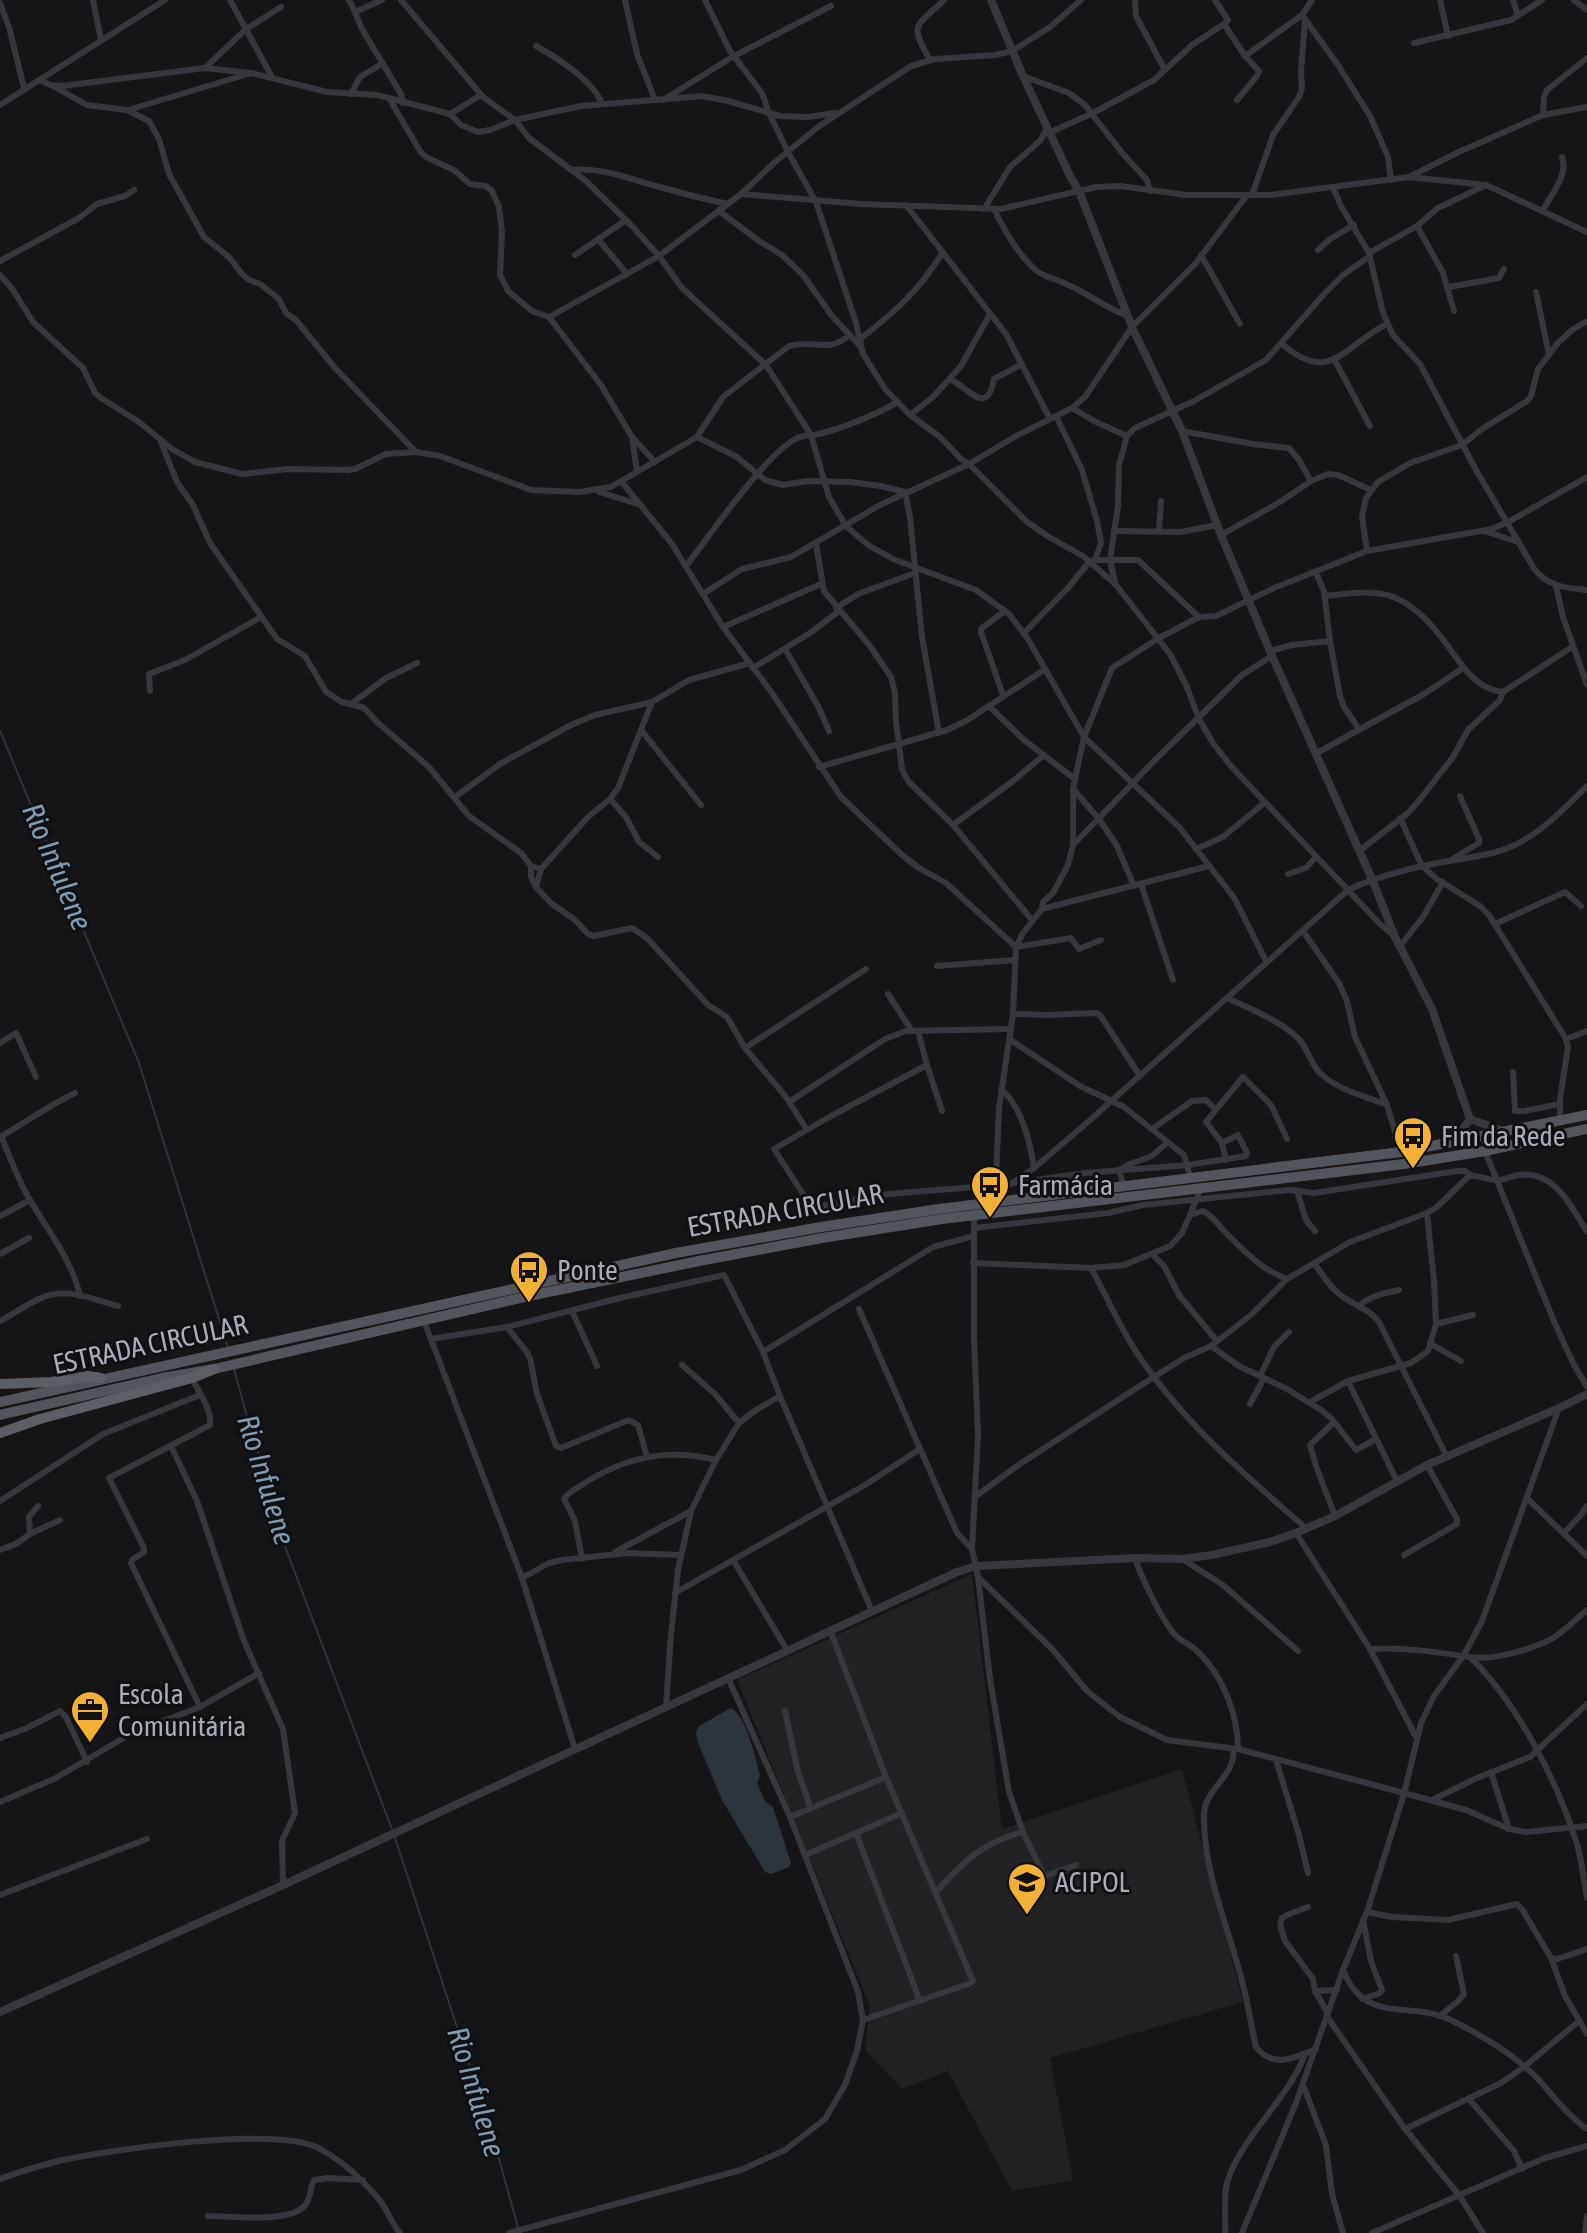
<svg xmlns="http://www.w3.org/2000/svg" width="1587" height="2233" font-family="'Asap Condensed',sans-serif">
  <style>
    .built { fill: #222225 }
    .water { fill: #2c353c }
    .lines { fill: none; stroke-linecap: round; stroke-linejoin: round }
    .stream { stroke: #2c353c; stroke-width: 2 }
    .minor { stroke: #37383d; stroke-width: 6 }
    .tertiary { stroke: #37383d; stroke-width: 8 }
    .primary { stroke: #53555c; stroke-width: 10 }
    .trunk { stroke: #5b5e65; stroke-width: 10 }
    .labels { text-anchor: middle; stroke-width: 6; stroke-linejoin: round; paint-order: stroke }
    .poi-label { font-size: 28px; fill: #a8adb8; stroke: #111113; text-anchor: start }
    .street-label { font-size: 28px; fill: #a8adb8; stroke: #111113 }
    .water-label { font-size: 30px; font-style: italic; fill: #7f9bb3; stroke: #111113 }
  </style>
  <rect width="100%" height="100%" fill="#161618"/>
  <polygon class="built" points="972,1574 1002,1829 1182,1769 1243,2002 1050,2058 1073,2180 1012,2191 948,2071 902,2089 865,2050 870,2006 737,1680"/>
  <path class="water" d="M731,1708c16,8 24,50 29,67l-3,8 8,18 8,6 18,56 -2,4 -18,7 -6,-2 -43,-72 -25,-60 -1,-8 3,-6z"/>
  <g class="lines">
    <g class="stream">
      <polyline points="0,731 139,1063 228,1348"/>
      <polyline points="234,1369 253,1439 278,1504 286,1549 393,1832"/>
      <polyline points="395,1838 493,2137 518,2228"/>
    </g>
    <g class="minor">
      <polyline points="93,0 101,40"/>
      <polyline points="230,0 272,77"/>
      <polyline points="349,0 355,12"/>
      <polyline points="382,0 355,12 362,29 401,94 403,103"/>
      <polyline points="401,0 483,97 515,120 529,138 586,181 633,227 659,256 682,288 766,365 811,435 829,497 846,526 868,545 893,559 976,590 1009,614 1028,639 1084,737 1180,828 1235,899 1266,961"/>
      <polyline points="625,0 637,54 655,100"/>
      <polyline points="705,0 730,51 762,93 769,113 788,152 816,202 856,323 863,354 885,389 910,415 940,437 961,459 969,464 1027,522 1049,537 1083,556 1116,585 1170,654 1186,685 1199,719 1213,743 1230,765 1379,923 1393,935"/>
      <polyline points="1135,0 1136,16 1165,70"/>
      <polyline points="1215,0 1228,20 1224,24"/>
      <polyline points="1440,0 1448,36"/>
      <polyline points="1513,0 1518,16"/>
      <polyline points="1574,0 1587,10"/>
      <polyline points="0,3 9,27 24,88"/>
      <polyline points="1302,15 1312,0"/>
      <polyline points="1414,43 1511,20 1542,0"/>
      <path d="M536,46c20,11 59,36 66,58"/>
      <path d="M930,60c-21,-37 -15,-32 14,-60"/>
      <polyline points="205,68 246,29 281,7"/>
      <polyline points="1023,76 1069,93 1085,105 1123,154 1147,180 1150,191"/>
      <polyline points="39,80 51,85 62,86 205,68 251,73 327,92 377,95 450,114 481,95"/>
      <polyline points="51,85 87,105 127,110 149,121 159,139 169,174 204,237 229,257 242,274 249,280 260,284 279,299 286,313 296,320 335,368 416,452"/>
      <polyline points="351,94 360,77 383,63"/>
      <polyline points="390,100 420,151 426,157 454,170 470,184 486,186 492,191 499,207 502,232 500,275 508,291 532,311 549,317 601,385 632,437 655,462"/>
      <polyline points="663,100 734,56 831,6"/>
      <polyline points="1237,100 1257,76 1259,71 1245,56"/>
      <polyline points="0,105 165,0"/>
      <polyline points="128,110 248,74"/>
      <polyline points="450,114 461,125 478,132 490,130 515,120 581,106 702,96 728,101 780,116 808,117 835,113"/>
      <polyline points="1543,115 1544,97 1547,90 1587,58"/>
      <polyline points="1051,132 1093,113 1154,80 1192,45 1224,24 1245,56 1302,15 1338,65 1370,116 1388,157 1391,180"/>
      <path d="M571,170c30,-3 56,8 85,16 24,7 48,13 72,18"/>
      <polyline points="1409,177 1461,151 1543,115 1587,107"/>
      <path d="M1333,188l8,18 28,47 14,60 10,22 27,29 56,106 59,100c14,17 32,18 52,20"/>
      <polyline points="741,194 861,204 1001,209 1096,187 1120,186 1187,195 1271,195 1409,177 1486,185 1587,232"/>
      <polyline points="1252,195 1273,135 1299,97 1302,88 1301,71 1305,21"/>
      <polyline points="906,205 1006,334 1050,419"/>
      <polyline points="984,209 1010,167 1040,141 1048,127"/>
      <path d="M994,209c10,21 25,47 43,62 9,7 20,8 29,13 22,9 39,24 62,32"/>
      <path d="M1543,210c8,-15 26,-36 19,-53"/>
      <polyline points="719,211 759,241 782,255 803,275 832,316 860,346"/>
      <polyline points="1417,226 1443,273 1454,311"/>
      <polyline points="598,239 627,274"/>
      <polyline points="1318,250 1330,239 1354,225"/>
      <polyline points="1369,253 1417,226 1438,208 1486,185"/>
      <polyline points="575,255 626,220"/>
      <polyline points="1201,255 1240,324"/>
      <polyline points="0,261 79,218 97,204 125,196 134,190"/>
      <path d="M0,275l13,15 20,32 50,46 12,25 6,5 38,24 33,27 23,13 47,12 46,-5 61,1 6,-1 31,-15 30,-2 24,4 91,34 48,2 32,-5 86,-50 26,-40 66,-51c26,-7 38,8 61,-11"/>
      <polyline points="1449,287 1499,278 1504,269"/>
      <polyline points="1536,292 1549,355"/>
      <polyline points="549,317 659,256 741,194 775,162 818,127 911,66 935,59 995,55 1012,51 1050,27 1081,0"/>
      <path d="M860,339c37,-29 57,-46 83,-87"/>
      <path d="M1282,344c49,42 62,1 105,-20"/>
      <polyline points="1334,359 1370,426"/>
      <path d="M950,379c20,10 37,38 44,0l28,-15"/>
      <polyline points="1072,408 1096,422 1127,436"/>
      <polyline points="910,415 933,397 961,366 990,314"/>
      <polyline points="1056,416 1082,470 1097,521 1101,543 1095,560"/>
      <polyline points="1182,431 1253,444 1289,448 1299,460 1311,481"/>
      <polyline points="632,437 637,472"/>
      <polyline points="697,437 737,457 765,480 783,485 807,481 850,482 881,486 905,492 910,517 922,637 939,733"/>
      <polyline points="161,442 177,482 193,505 210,543 277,639 305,656 326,692 342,702 362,707 366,710 377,722 429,767 469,816 521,853 531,866 541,869"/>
      <polyline points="621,481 672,544 723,627 772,693 841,797 902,855 919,868 946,883 1016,947"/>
      <polyline points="599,492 641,505"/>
      <polyline points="1114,531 1181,532 1217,525"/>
      <polyline points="1159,531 1161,501"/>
      <polyline points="1484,531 1518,542"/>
      <polyline points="1221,535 1280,502 1311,481 1328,474 1338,475 1371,490"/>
      <polyline points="816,544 824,591 870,646 891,677 895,693 896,721 902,769 908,781 953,825 1032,920"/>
      <polyline points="1367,551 1362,517 1366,498 1378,482 1410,463 1462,445 1482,429 1527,401 1531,396 1538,369 1558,343 1572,330 1587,321"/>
      <path d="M686,566c22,-28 85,-120 114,-129 5,-2 12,-1 18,-3 27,-6 56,-19 80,-32"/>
      <polyline points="1316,573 1324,591 1330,641 1340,696 1344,707 1359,729"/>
      <polyline points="1115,583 1110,560 1118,506 1119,465 1127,436 1135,428 1194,401 1266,360 1324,294 1343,275 1370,256"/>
      <polyline points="1556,586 1563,617 1587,685"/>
      <polyline points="703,594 742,569 791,557 880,505 969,464 1016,436 1072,408 1085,397 1132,327 1196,263 1247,195"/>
      <path d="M1325,596c22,-2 46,-7 68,1 21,8 38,26 51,44 16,20 29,48 59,51"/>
      <polyline points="836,608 858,594 915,573"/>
      <polyline points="723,627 821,584"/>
      <polyline points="1024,633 1067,589 1090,561 1095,560 1138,560 1199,617"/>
      <polyline points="785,649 818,706 829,731"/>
      <polyline points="1270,651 1292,645 1330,641"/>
      <polyline points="753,668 810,633 839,611"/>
      <polyline points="150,691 149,674 185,660 261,617"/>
      <polyline points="1003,695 981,632 982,628 1005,611"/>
      <polyline points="351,704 386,678 417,663"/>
      <polyline points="989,706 1024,740 1075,779"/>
      <polyline points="641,730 701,805"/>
      <polyline points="1315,754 1424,694 1463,668"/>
      <polyline points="819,767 947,730 966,721 1044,670"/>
      <polyline points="1073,789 1099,819 1117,846 1134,886"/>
      <polyline points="455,797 500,764 571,725 595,715 652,702 689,680 750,663"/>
      <polyline points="610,799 626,817 639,842 658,857"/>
      <polyline points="1400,818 1422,866 1437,879 1480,906 1489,915 1566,1039 1568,1047 1560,1099 1560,1120"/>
      <polyline points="953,825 1013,781 1044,755"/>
      <polyline points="1073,845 1156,759 1242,675 1272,656"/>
      <polyline points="1196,849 1223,837 1264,803"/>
      <polyline points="1359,851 1407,814 1417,803 1453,757 1468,730 1500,700 1503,692 1572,647"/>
      <polyline points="1454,858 1479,843 1479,839 1460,796"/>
      <polyline points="531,866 531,877 536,887 552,904 574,919 588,934 594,936 632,928 647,938 708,1005 727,1017 745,1048 786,1097 807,1130"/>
      <polyline points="1288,874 1306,868 1316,857"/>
      <polyline points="1141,884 1173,980"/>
      <polyline points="536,887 541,869 588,817 610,799 618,788 652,702"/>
      <polyline points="1042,909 1043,902 1053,893 1068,865 1073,845 1073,789 1075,779 1084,737 1112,668 1159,638 1199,617 1216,616 1274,588 1367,551 1492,529 1510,521 1587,477"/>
      <polyline points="1495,924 1565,892 1581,906"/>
      <polyline points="1303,931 1339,983 1347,1001 1355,1037 1387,1105 1401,1152"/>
      <polyline points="1400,946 1423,917 1443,882"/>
      <polyline points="1016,947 1071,938 1079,949 1101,940"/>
      <polyline points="937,966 1014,960"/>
      <polyline points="888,994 912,1031"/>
      <path d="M1227,998c23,11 50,21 70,39 10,9 13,26 23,36 17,17 45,23 67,32"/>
      <polyline points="1013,1014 1046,1015 1096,1013 1100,1015 1140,1076"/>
      <path d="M918,1031l9,34 -96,51 -57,33 38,59 66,-13 133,-11 23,-16 47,-40 267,-238c32,-15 66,-23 101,-29 22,-4 45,-6 66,-16 28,-14 50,-37 72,-59"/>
      <polyline points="1009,1039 1080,1086 1124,1107 1184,1155 1191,1179"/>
      <polyline points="1566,1039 1587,1031"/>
      <polyline points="0,1043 16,1033 36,1077"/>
      <polyline points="745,1048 866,969"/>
      <polyline points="927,1065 942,1111"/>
      <polyline points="1513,1072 1515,1111 1524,1111 1560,1104"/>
      <path d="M1001,1089c21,18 29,52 33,79"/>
      <polyline points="789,1102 885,1039 906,1031 1010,1029"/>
      <polyline points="1152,1129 1192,1101 1206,1100 1215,1109"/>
      <path d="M1,1136c9,21 17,44 29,64 18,31 42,60 50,96"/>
      <path d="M0,1137c26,-15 48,-31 75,-44"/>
      <polyline points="1485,1151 1553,1319 1573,1363 1587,1387"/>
      <polyline points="1226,1160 1222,1143 1206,1122 1243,1077 1271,1105 1287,1139"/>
      <polyline points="1015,1183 1085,1173 1188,1165 1246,1156 1247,1153 1238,1135 1222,1143"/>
      <polyline points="1124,1187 1119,1170 1130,1164 1152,1156 1168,1142"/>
      <polyline points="1297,1191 1306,1220 1315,1231"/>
      <polyline points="995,1202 999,1108 1013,1014 1016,947 1023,933 1042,909 1209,866"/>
      <polyline points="1190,1215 1200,1190"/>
      <polyline points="0,1216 30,1200"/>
      <polyline points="974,1216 974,1337 978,1435 972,1549 978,1577 1053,1650 1087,1691 1120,1717 1167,1740 1238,1749 1378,1786 1466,1810 1509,1829 1526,1832 1587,1826"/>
      <polyline points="974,1228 1108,1213 1143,1205 1290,1190 1314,1193 1457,1171 1465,1171 1471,1175"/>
      <polyline points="0,1254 29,1238"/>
      <polyline points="1152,1254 1164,1266 1179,1295 1217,1341"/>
      <path d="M973,1263l118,5 33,-3 46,-19 12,-13 8,-18 13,-4c10,5 15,14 23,22 18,18 36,37 61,46"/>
      <path d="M1314,1263c9,12 16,25 29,34 13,9 26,12 36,25l68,135"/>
      <path d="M1091,1268c17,30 30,63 50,91 45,66 106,118 166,170"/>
      <path d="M1359,1306c10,-10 26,-13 40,-16"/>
      <polyline points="859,1309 957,1533 972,1549"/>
      <polyline points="572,1311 597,1366"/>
      <path d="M0,1321c16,-8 33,-22 50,-26 22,-6 48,6 68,11"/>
      <polyline points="424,1321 522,1578 575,1749"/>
      <polyline points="1436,1324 1473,1315"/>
      <polyline points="507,1327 526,1351 530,1358 537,1394 556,1446 561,1448 629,1420 638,1425 647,1457"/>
      <polyline points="431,1339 507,1327 620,1298 724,1275 763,1352 780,1396 872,1611"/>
      <polyline points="1431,1344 1461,1361"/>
      <polyline points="1211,1346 1239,1366 1287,1389 1321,1410 1332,1419 1356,1450 1376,1439"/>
      <polyline points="763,1352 933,1247 974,1236"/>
      <polyline points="682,1365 715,1394 739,1423"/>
      <polyline points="1260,1376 1274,1347 1289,1332"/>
      <path d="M192,1378c7,15 20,32 18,47l-101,53 35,70v4l-12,8 -1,3 69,144"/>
      <polyline points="1348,1381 1397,1481"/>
      <polyline points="1310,1402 1348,1381 1411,1363 1428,1351 1436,1324 1434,1281 1427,1213"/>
      <polyline points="1250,1404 1264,1378"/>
      <polyline points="1334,1422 1310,1445 1316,1466 1335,1516"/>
      <polyline points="171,1446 197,1501 244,1641 283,1729 295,1813 282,1841 283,1885"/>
      <path d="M976,1496l41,-30 118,-77 49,-31 27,-12 40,-31 36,-36 63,-37 77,-29 10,-6 32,-31c11,-2 20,6 31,4 6,-1 12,-4 18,-5 37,-5 53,31 69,57"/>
      <polyline points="1528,1499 1587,1556"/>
      <polyline points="0,1501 103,1434 200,1395"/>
      <polyline points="1296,1533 1370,1649 1416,1737"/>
      <polyline points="1564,1533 1580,1516 1587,1506"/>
      <polyline points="30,1534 60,1520"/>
      <polyline points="0,1550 16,1544 30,1534 29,1517 38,1506"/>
      <polyline points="615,1552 691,1511"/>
      <polyline points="1404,1555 1457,1524 1457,1519 1427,1465"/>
      <path d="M1135,1558c6,19 27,62 40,77 6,6 14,9 20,14 27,24 43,65 43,100"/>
      <path d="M582,1559l-7,-38 -11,-22c4,-7 12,-10 19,-15 43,-27 83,-36 133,-24"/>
      <polyline points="1182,1559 1223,1585 1298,1651"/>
      <polyline points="733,1560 787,1650"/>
      <polyline points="978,1577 990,1679 1009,1792 1023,1832 1043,1874 1045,1876 1076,1865"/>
      <polyline points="522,1578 549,1563 562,1560 627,1553 681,1555"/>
      <polyline points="675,1593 865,1485 920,1449"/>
      <path d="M1370,1649c33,-2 66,3 99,8 23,4 65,-8 84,-19 13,-8 23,-19 34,-28"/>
      <path d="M1471,1658c46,45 84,119 104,180 7,19 8,40 12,60"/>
      <polyline points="728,1678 790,1817"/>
      <polyline points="666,1706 671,1634 678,1570 691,1511 716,1460 739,1423 756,1410 780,1396"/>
      <polyline points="785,1711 798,1772 811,1809"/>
      <polyline points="0,1738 27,1728 60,1711 66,1717 87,1762"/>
      <path d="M1233,1749c4,26 -28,39 -29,65 -1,57 24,112 38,167 6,22 9,44 14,66 17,22 39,11 60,2"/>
      <polyline points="1276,1760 1299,1835 1308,1873"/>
      <polyline points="1491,1772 1509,1829"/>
      <polyline points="1432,1800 1477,1778 1530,1757 1587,1704"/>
      <polyline points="0,1802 54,1779 132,1733 200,1707 259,1673"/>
      <polyline points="856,1833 920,2001"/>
      <polyline points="805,1855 902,1813"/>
      <path d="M936,1892c27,-30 47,-50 87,-60"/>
      <polyline points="0,1895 147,1839"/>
      <polyline points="1308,1907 1287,1915 1282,1918 1280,1925 1285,1941 1313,1979 1315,1991 1328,2014"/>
      <polyline points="1367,1912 1392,1917 1448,1920 1517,1904 1522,1909 1551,1958 1565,1996 1587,2034"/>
      <polyline points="1551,1958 1557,1959 1587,1949"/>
      <path d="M1343,1970c23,57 67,29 110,51 28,14 60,33 82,55 18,19 31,38 52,53"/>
      <polyline points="1315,1991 1337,1990"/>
      <polyline points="1362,1999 1380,1993 1382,1990 1371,1961 1363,1920"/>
      <polyline points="1440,2016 1458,2001 1464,1994 1456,1956"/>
      <polyline points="1328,2018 1405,2129 1459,2195 1483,2233"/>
      <polyline points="863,2020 971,1983 973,1981 886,1777"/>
      <polyline points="1303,2085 1326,2145 1332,2194 1343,2233"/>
      <polyline points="1469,2099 1514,2151 1522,2169"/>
      <polyline points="1405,2129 1501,2083 1524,2067 1579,2021"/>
      <path d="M0,2179c19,-7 39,-13 58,-18 51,-11 223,-37 264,-11 23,13 43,32 59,52 7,10 11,22 19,31"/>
      <path d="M208,2216c23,0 85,8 98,-12 5,-7 4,-16 8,-24l14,-2 35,2"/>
      <polyline points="509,2233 741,2170 785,2150 825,2119 845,2085 857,2051 863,2020 858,1992 790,1817 886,1777 830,1630"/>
      <path d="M1225,2233c1,-16 -2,-35 2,-50 12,-44 62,-84 78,-129"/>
      <polyline points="1242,2233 1296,2103 1343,1970 1367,1912 1404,1794 1421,1723 1434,1696 1464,1655 1482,1621 1559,1408"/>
      <polyline points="1372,2233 1545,2158 1587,2146"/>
      <polyline points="1585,2233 1587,2216"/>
    </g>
    <g class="tertiary">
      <polyline points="991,0 1023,76 1071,178 1079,191 1132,327 1182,431 1221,535 1272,656 1372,879 1395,937 1432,1009 1470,1119"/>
      <polyline points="1470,1119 1503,1131"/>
      <polyline points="1453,1143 1470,1119"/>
      <polyline points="0,2012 283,1885 957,1572 976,1566 1135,1558 1182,1559 1212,1555 1270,1542 1296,1533 1335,1516 1427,1465 1559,1408 1587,1394"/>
    </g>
    <g class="primary">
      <polyline points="0,1402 676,1253 821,1227 939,1209 1401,1152 1587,1115"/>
      <polyline points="0,1415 162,1378 214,1369 529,1296 704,1260 822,1238 942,1219 1404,1164 1485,1151 1587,1129"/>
    </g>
    <g class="trunk">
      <polyline points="0,1384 52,1382 88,1376 101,1378"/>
      <polyline points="0,1433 40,1419 192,1378 214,1369"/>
    </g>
  </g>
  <defs>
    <symbol id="bus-pin" viewBox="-11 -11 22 30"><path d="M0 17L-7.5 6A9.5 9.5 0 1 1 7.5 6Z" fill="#f2b134" stroke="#111113"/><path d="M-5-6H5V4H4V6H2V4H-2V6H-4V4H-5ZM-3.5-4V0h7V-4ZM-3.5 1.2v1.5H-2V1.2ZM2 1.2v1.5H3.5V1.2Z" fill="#111"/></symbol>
    <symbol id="office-pin" viewBox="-11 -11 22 30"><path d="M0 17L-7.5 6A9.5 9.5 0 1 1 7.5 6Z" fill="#f2b134" stroke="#111113"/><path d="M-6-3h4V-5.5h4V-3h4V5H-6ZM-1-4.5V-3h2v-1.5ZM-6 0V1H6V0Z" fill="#111"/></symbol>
    <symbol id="university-pin" viewBox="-11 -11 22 30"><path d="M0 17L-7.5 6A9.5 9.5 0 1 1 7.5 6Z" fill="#f2b134" stroke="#111113"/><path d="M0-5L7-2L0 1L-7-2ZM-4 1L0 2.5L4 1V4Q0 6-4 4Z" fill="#111"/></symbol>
  </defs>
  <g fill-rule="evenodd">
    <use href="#bus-pin" x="1391" y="1114" width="44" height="60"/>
    <use href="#bus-pin" x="968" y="1163" width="44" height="60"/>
    <use href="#bus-pin" x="507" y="1248" width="44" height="60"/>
    <use href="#office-pin" x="68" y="1688" width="44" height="60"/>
    <use href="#university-pin" x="1005" y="1860" width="44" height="60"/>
  </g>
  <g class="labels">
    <g class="poi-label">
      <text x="1441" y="1146">Fim da Rede</text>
      <text x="1018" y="1195">Farmácia</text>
      <text x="557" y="1280">Ponte</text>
      <text x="118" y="1704">Escola<tspan x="118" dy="32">Comunitária</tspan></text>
      <text x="1055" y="1892">ACIPOL</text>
    </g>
    <g class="street-label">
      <text transform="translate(785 1210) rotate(-10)" y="10">ESTRADA CIRCULAR</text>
      <text transform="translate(150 1344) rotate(-12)" y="10">ESTRADA CIRCULAR</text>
    </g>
    <g class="water-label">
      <text transform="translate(57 867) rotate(67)" y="10">Rio Infulene</text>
      <text transform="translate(266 1480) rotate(73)" y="10">Rio Infulene</text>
      <text transform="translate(476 2092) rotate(73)" y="10">Rio Infulene</text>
    </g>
  </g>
</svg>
